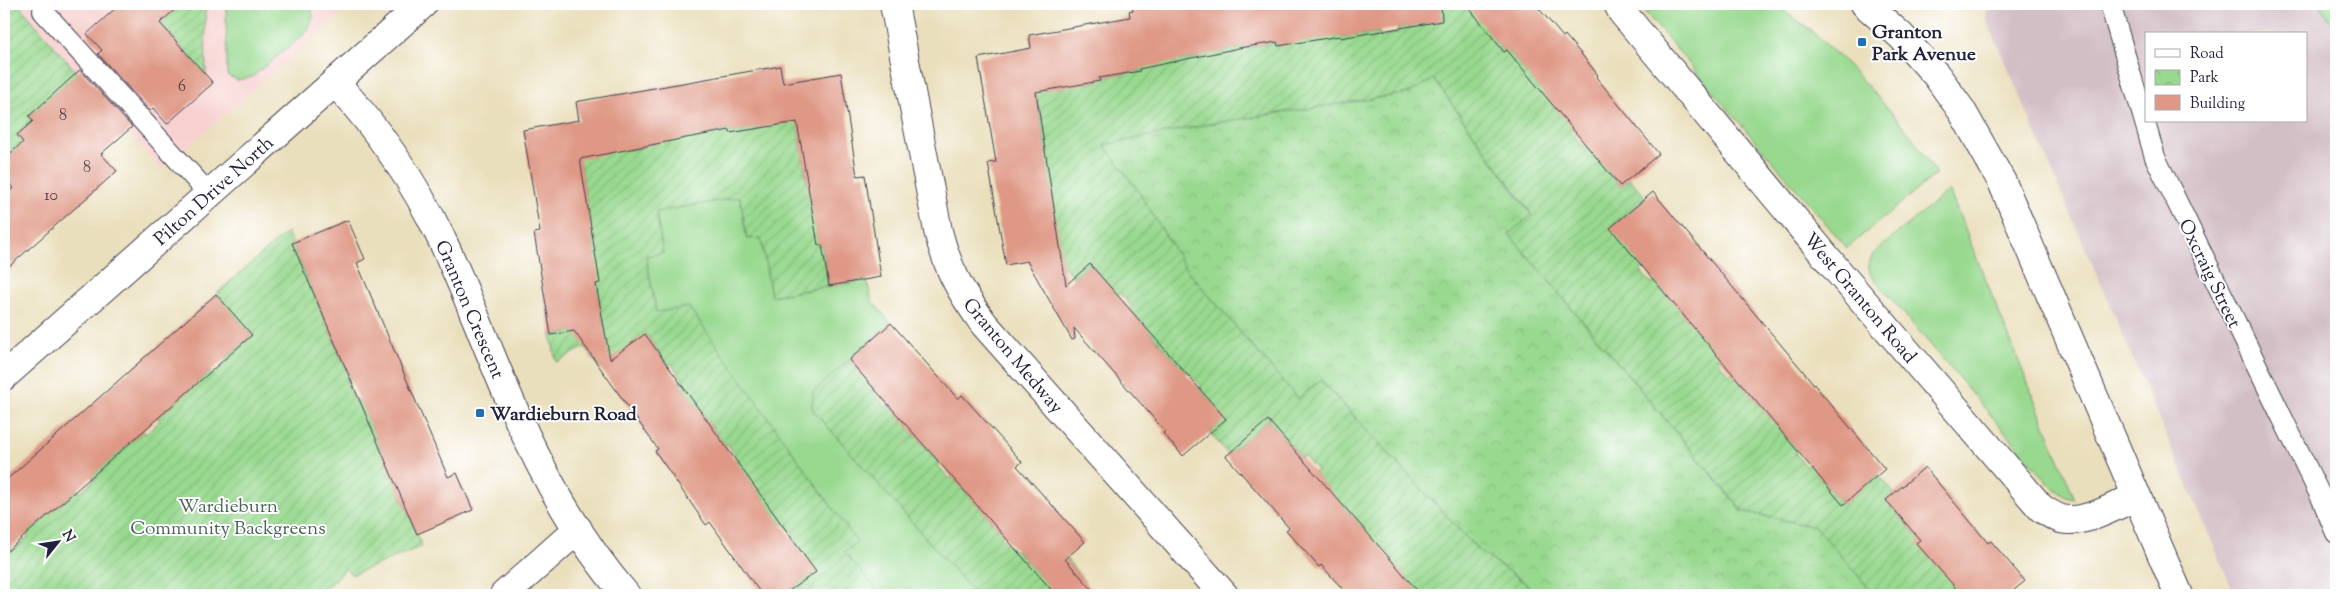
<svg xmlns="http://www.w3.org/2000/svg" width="2340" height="599" font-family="'Sorts Mill Goudy',serif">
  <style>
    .built { fill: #f7d0cf }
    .industrial { fill: #d2bec5; fill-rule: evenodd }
    .grass { fill: #98d98f; stroke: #5d7e65 }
    .park { fill: url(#park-crowns); stroke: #5d7e65 }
    .garden { fill: url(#garden-furrows); stroke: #5d7e65 }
    .building { fill: #df9885 }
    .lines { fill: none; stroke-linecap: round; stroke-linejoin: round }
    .lane-casing { stroke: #403e4e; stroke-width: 22 }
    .street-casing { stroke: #403e4e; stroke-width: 30 }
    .secondary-casing { stroke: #403e4e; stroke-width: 30 }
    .lane { stroke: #fff; stroke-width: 20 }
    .street { stroke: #fff; stroke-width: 28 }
    .secondary { stroke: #fff; stroke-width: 28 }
    .poi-dot { fill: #1f6fb2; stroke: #fff; stroke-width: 2 }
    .labels { text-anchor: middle; stroke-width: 4; stroke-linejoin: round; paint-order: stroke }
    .number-label { font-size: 16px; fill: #51404e }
    .poi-label { font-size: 19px; font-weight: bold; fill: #22223b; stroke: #fff; text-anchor: start }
    .street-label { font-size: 19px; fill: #22223b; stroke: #fff }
    .park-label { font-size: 19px; fill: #4b6258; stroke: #fff }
  </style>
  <defs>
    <pattern id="park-crowns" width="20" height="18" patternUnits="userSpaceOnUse" patternTransform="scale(1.25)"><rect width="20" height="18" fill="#98d98f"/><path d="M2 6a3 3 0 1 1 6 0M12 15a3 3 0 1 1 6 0" fill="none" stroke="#83ba7c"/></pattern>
    <pattern id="garden-furrows" width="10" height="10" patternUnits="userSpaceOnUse" patternTransform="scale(1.25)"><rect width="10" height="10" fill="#98d98f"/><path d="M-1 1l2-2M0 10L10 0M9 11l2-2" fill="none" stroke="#83ba7c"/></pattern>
  </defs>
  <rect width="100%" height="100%" fill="#fff"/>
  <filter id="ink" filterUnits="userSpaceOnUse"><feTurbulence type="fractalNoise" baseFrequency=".02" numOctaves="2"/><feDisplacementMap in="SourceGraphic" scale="10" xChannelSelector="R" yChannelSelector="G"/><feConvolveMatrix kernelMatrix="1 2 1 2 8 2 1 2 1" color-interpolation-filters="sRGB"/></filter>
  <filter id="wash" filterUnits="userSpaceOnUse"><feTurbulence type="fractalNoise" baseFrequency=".0096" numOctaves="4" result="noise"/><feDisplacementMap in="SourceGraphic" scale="20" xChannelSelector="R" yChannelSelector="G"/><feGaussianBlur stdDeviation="1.12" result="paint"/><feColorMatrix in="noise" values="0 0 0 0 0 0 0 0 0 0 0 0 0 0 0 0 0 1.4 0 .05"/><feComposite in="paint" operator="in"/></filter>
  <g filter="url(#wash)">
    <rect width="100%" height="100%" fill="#eadfbc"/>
    <polygon class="built" points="18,4 353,4 161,170"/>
    <path class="industrial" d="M1988,4h333l15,26v565h-101l-249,-577zM2146,34h160v87h-160z"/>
    <g class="grass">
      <polygon points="226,4 311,4 313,17 308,31 252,77 237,80 227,75"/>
      <polygon points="1638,4 1774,4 1808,28 1844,61 1886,106 1913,138 1936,174 1847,248"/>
      <polygon points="2321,4 2336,4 2336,30 2320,4"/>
      <path d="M1949,190l126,309 -9,-2 -15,-11 -180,-211c-4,-9 -2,-14 3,-22z"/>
      <polygon points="740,197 747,239 761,237 771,296 867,280 872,301 891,323 813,392 812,409 976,595 882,595 844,552 857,542 800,464 656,312 646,256 663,253 656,212"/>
    </g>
    <polygon class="park" points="1434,79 1532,216 1510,235 1742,511 1816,527 1875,595 1538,595 1528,585 1479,551 1321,380 1298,399 1187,270 1135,186 1104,145 1214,123 1409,93"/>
    <g class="garden">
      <polygon points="4,4 18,4 127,131 120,138 68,81 29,116 43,131 38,136 28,125 17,135 23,142 27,156 4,177 13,188 4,196"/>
      <polygon points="181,4 205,4 206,75 160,23"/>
      <polygon points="1437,4 1469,4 1496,36 1493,39 1504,52 1507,50 1575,130 1572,133 1583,147 1587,145 1620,186 1630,179 1646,198 1612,226 1644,268 1640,271 1652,284 1656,282 1720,358 1718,361 1729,375 1732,373 1798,451 1795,453 1806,466 1809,464 1842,504 1879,475 1894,493 1886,500 1920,540 1917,543 1934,556 1966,595 1875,595 1816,527 1743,511 1509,234 1532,215 1434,79 1409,93 1214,123 1104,145 1135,186 1187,270 1298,399 1320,380 1479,551 1528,585 1538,595 1421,595 1391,562 1393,559 1383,547 1381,549 1314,473 1317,470 1304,456 1302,458 1268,420 1228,454 1210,433 1225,419 1199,388 1201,386 1188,371 1186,373 1130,309 1132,307 1120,293 1117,295 1090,264 1074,278 1055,256 1041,154 1047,153 1036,94 1031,90 1081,81 1082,84 1100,81 1099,78 1140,71 1138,65 1179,57 1180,61 1199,57 1199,55 1277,42 1278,46 1339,31 1341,38 1379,32 1380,36 1398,33 1398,28 1440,21"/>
      <polygon points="800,119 798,127 807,184 812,183 818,245 822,245 829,286 771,296 761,238 747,239 740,197 656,212 663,253 646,256 656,312 689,307 857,542 844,552 882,595 783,595 815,572 792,539 795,537 784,523 781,524 736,461 738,459 727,443 725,445 679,382 683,380 671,363 668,365 646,334 599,367 585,347 556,362 551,335 604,326 596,284 599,283 581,165 575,157 626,148 627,150 644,147 644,145 730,130 731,133"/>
      <polygon points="287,232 350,379 346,381 355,402 360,400 422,546 352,575 346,569 319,594 317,592 313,595 4,595 4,554 11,548 14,550 28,537 26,534 77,490 80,492 94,480 92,476 143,431 146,434 160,421 158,418 210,372 213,375 227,362 225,359 252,335 216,294"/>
      <polygon points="849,360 875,390 873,392 886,407 889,405 938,462 937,465 950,479 952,477 1004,535 1001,538 1014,551 1016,550 1042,579 1066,558 1085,582 1070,595 976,595 812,409 813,392"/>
    </g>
    <g id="blocks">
      <g class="building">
        <polygon points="120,4 181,4 160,23 213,83 167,124 153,108 150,111 98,54 102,50 87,34"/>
        <polygon points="1148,4 1441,4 1442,21 1340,38 1340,36 1278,46 1277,42 1239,48 1139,69 1140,71 1099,78 1100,81 1036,92 1066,285 1090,264 1226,419 1183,456 1163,433 1165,431 1074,328 1075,339 1072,340 1027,261 1006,265 988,163 996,162 978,58 1031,48 1029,35 1130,17 1129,11 1133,10 1132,6"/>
        <polygon points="1466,4 1535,4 1563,37 1565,35 1582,55 1598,75 1596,77 1659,154 1620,186 1507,50 1504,52"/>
        <polygon points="780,66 783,83 841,73 857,176 865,175 881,277 829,286 822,245 818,245 797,122 730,133 730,130 686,138 580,159 600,283 596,284 610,359 645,334 816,572 783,595 762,595 710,522 706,525 655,451 658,449 574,331 551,335 534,233 540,232 523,130 579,120 576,102 580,101"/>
        <polygon points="80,70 132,127 101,154 117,171 4,271 4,196 13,188 4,176 4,159 23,142 17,135 33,121 29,116"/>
        <polygon points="1653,192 1885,469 1843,505 1610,228"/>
        <polygon points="348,220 365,259 357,263 448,477 457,473 473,510 417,534 292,243"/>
        <polygon points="216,294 252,335 4,554 4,482"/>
        <polygon points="891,323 958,399 962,395 1022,462 1017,466 1085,542 1065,559 1097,595 1056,595 849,360"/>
        <polygon points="1268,420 1392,561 1421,595 1348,595 1321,565 1319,567 1286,530 1289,528 1226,456"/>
        <polygon points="1925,467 1988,543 1991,541 2025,581 2008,595 1962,595 1916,543 1920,540 1886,500"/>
      </g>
    </g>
  </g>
  <g filter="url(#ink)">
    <use href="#blocks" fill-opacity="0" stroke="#403e4e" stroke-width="1"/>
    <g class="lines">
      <defs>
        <g id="lane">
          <polyline points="2110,4 2155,157 2322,499 2336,533"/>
          <polyline points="43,11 209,194"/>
        </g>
        <g id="street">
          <path d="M894,4l44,227c10,39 22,60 46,93l240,271"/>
          <path d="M1618,4l4,8 215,258 204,238c9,6 19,13 29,12 23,0 47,-15 67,-24"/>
          <path d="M335,82c42,46 79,99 106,156 25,52 45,107 68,160 30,70 67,139 117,197"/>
          <polyline points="4,376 423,4"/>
          <polyline points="504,595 578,529"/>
        </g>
        <polyline id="secondary" points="1865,4 1901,36 1937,76 1962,111 2002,182 2179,595"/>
      </defs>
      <use href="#lane" class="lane-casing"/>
      <use href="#street" class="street-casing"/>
      <use href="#secondary" class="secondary-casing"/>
      <use href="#lane" class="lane"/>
      <use href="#street" class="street"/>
      <use href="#secondary" class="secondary"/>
    </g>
  </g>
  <g class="poi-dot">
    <rect x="1857" y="37" width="10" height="10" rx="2.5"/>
    <rect x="475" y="408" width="10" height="10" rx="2.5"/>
  </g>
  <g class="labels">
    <g class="number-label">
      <text x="182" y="91">6</text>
      <text x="63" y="120">8</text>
      <text x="87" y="172">8</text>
      <text x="51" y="200">10</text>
    </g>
    <g class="poi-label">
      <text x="1872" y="38">Granton<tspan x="1872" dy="22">Park Avenue</tspan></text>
      <text x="490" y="420">Wardieburn Road</text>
    </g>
    <g class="street-label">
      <text transform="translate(213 190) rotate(-42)" y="7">Pilton Drive North</text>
      <text transform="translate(2211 273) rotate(64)" y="7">Oxcraig Street</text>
      <text transform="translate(1861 297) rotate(50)" y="7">West Granton Road</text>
      <text transform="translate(471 309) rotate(67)" y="7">Granton Crescent</text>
      <text transform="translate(1014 355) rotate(50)" y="7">Granton Medway</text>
    </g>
    <g class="park-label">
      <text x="228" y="512">Wardieburn<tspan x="228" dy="22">Community Backgreens</tspan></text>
    </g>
  </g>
  <rect width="2340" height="599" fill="none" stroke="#fff" stroke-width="20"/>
  <rect x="2145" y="32" width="162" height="90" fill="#ffffff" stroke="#a7a7b1"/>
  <rect x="2155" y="49" width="25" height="8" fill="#ffffff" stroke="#a7a7b1"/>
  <text x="2190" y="58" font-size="15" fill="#22223b">Road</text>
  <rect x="2155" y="70" width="25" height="15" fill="url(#park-crowns)" stroke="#a7a7b1"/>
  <text x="2190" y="82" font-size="15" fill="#22223b">Park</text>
  <rect x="2155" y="95" width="25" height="15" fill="#df9885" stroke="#a7a7b1"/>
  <text x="2190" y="108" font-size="15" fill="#22223b">Building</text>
  <g transform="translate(58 542) rotate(60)" stroke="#ffffff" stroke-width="4" paint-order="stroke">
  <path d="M0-4L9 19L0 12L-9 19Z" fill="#22223b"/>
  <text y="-8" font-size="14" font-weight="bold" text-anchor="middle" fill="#22223b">N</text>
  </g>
</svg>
